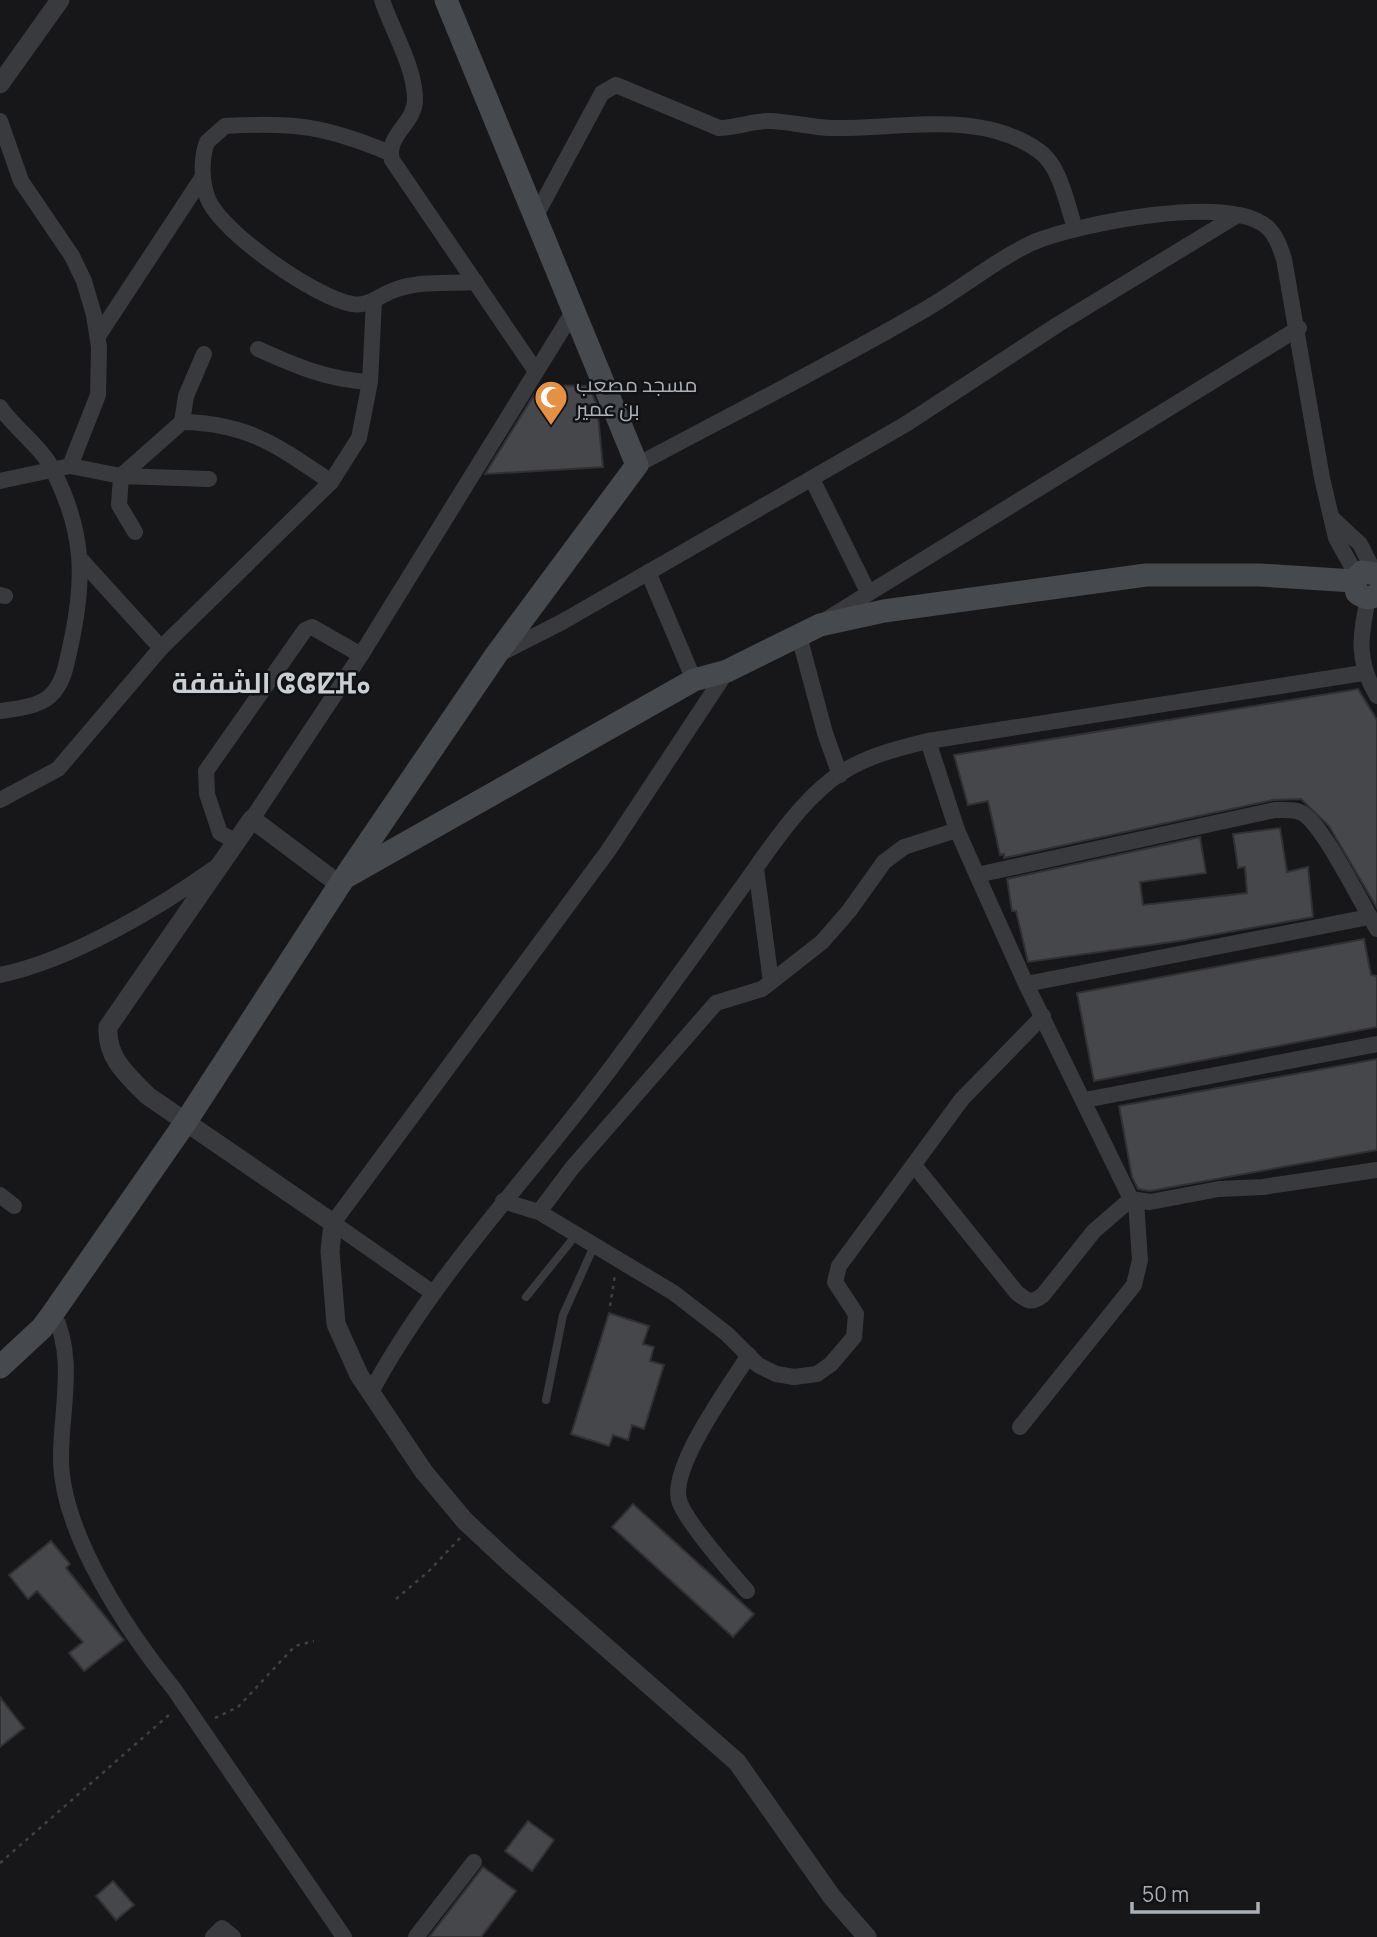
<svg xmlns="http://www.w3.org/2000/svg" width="1377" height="1937" font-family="Manrope,Cairo,'Noto Sans Tifinagh',sans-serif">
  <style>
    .building { fill: #46474b; stroke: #313134; stroke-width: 2 }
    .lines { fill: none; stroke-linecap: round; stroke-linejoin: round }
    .path { stroke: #3e4144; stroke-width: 2.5; stroke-dasharray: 3.5 5; stroke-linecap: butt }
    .service { stroke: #383a3d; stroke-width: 8 }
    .minor { stroke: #383a3d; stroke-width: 16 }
    .tertiary { stroke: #383a3d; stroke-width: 19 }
    .secondary { stroke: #46494d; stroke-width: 23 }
    .labels { text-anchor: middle; stroke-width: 5; stroke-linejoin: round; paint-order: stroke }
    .poi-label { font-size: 21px; fill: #aab0b7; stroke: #121214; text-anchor: start }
    .district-label { font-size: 28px; font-weight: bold; fill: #cacfd4; stroke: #121214 }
  </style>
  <rect width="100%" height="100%" fill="#171719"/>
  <g class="building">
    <polygon points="540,385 589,386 597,405 603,467 485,474"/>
    <polygon points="1358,689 1377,720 1377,908 1329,826 1301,799 1273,800 1004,858 1004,854 1000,855 988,801 968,805 954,755"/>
    <polygon points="1280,828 1287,872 1308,867 1313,917 1179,941 1028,962 1016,911 1012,911 1007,879 1200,837 1206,873 1140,882 1143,905 1247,893 1245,867 1238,868 1233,834"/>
    <polygon points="1364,939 1371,975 1377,976 1377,1027 1094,1081 1077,993"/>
    <polygon points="1377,1059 1377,1150 1150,1191 1138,1189 1132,1177 1119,1106"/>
    <polygon points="609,1313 649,1326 643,1344 654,1347 650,1361 664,1365 644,1429 632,1425 628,1440 613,1435 609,1446 571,1434"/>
    <polygon points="633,1504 754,1614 733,1637 612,1527"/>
    <polygon points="51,1541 70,1564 66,1568 124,1640 84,1671 69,1653 83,1642 37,1591 28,1599 9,1575"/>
    <polygon points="0,1697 24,1728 0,1747"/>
    <polygon points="528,1821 554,1840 532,1871 505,1851"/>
    <polygon points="483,1867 516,1891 501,1911 481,1937 429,1937"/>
    <polygon points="113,1881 134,1905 116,1920 96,1896"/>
  </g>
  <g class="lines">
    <g class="path">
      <polyline points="610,1306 615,1275"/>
      <polyline points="396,1599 428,1572 460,1538"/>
      <polyline points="215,1718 238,1707 295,1646 314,1641"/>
      <polyline points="0,1863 171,1713"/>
    </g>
    <g class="service">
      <polyline points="526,1297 576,1235"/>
      <polyline points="546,1400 563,1315 594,1246"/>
    </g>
    <g class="minor">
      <path d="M382,0c10,30 33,67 33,100 0,23 -30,36 -23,60l143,210"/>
      <polyline points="0,121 21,181 72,256 84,281 94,315 99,347 98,395 70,466"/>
      <path d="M390,153c-65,-27 -95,-31 -165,-27l-18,16c-6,16 -6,40 1,57 14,34 108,99 144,105 15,3 27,-8 40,-13 25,-11 56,-7 84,-9"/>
      <path d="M534,219l68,-126 14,-8 103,43c17,0 35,-8 52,-7 20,1 39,6 59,7 67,2 149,-20 209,23 21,14 28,54 36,77"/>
      <polyline points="98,336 202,178"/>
      <path d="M258,349c38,17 70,31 112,33"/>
      <path d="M0,407c16,23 42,40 54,65 31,63 31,108 16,176 -4,17 -6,35 -20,48 -12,11 -35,13 -50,15"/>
      <polyline points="182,422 186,396 204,354"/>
      <path d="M637,465c97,-52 195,-101 289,-156 35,-20 72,-51 108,-67 44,-18 195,-49 233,-15 9,8 13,20 17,32l38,219 14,60 21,38"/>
      <polyline points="812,479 868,592"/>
      <path d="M0,481l70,-15 51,10 61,-54c66,1 96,24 149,60l28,-44 11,-56 4,-81"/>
      <polyline points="1332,518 1360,544 1374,572"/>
      <polyline points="135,532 119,505 121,476 209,479"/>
      <polyline points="82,561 161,648"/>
      <polyline points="648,572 694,680"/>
      <polyline points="0,595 5,596"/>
      <path d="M1368,598c-8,40 -12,62 9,98"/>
      <polyline points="827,619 1299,328"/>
      <polyline points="799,636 825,733 840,775"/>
      <polyline points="499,654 562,622 906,424 1057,325 1236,216"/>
      <polyline points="928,741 957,830 977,875 1026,984 1131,1199 1150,1202 1219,1189 1263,1187 1377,1170"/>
      <polyline points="0,800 58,769 161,648 331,482"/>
      <polyline points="252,819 361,655 573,312"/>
      <polyline points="237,842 220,833 207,794 206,771 305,630 312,627 361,655"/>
      <polyline points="756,868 771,982"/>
      <path d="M977,875l298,-65c9,0 20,-1 27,3 21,11 60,92 75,116"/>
      <path d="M0,975c72,-15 159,-67 219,-110"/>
      <polyline points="1026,984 1369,917"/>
      <polyline points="1085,1100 1377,1044"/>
      <path d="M914,1165l103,128c11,8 14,11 26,2l51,-64 37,-32"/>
      <polyline points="0,1195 14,1206"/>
      <polyline points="503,1201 539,1212 572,1168 716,1003 762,989 822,942 849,911 884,862 904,847 957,830"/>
      <polyline points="539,1212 674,1293 727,1334 758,1365 776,1374 794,1377 817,1374 831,1364 854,1337 856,1314 835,1282 839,1266 962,1099 1043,1016"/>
      <polyline points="433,1293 333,1223 608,851 727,671"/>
      <path d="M53,1313c24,44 7,100 8,148 2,75 67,171 113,228l170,248"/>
      <path d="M371,1392c66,-123 166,-222 248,-335 40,-54 79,-108 118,-163 28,-38 56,-84 94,-114 28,-22 63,-31 97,-39l435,-68"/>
      <polyline points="1020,1427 1134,1285 1140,1260 1136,1202"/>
      <path d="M747,1591c-15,-17 -63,-71 -68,-91 -9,-33 51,-115 70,-145"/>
      <polyline points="213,1937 222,1928 233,1937"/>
      <polyline points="416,1937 474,1862"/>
    </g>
    <g class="tertiary">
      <polyline points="0,84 60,0"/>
      <path d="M340,885l-88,-66 -144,208c-2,31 20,49 40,69l185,127 -3,28 6,73 23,51 65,97 41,49 46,43 226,198 95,135 35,40"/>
    </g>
    <g class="secondary">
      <path d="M1377,574l-15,-2 -8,9 3,12c7,5 13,7 20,1"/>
      <polyline points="347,874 496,655 637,465 446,0"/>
      <polyline points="0,1367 42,1328 53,1313 185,1123 344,878 694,680 727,671 820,625 884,611 1146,575 1260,575 1354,581"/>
    </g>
  </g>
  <defs>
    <symbol id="mosque-pin" viewBox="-11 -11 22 30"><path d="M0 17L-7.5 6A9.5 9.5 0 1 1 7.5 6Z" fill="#e59042" stroke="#121214"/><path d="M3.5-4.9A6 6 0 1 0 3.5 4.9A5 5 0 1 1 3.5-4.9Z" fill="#fff"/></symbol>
  </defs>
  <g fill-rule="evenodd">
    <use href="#mosque-pin" x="532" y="378" width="38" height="52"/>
  </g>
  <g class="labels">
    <g class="poi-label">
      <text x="576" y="392">مسجد مصعب<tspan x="576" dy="24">بن عمير</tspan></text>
    </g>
    <g class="district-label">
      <text x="271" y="693">الشقفة ⵛⵛⵇⴼⴰ</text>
    </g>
  </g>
  <path d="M1132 1902v10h126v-10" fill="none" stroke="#aab0b7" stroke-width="3.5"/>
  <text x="1142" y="1902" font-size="21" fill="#aab0b7" stroke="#121214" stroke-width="5" paint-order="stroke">50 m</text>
</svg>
